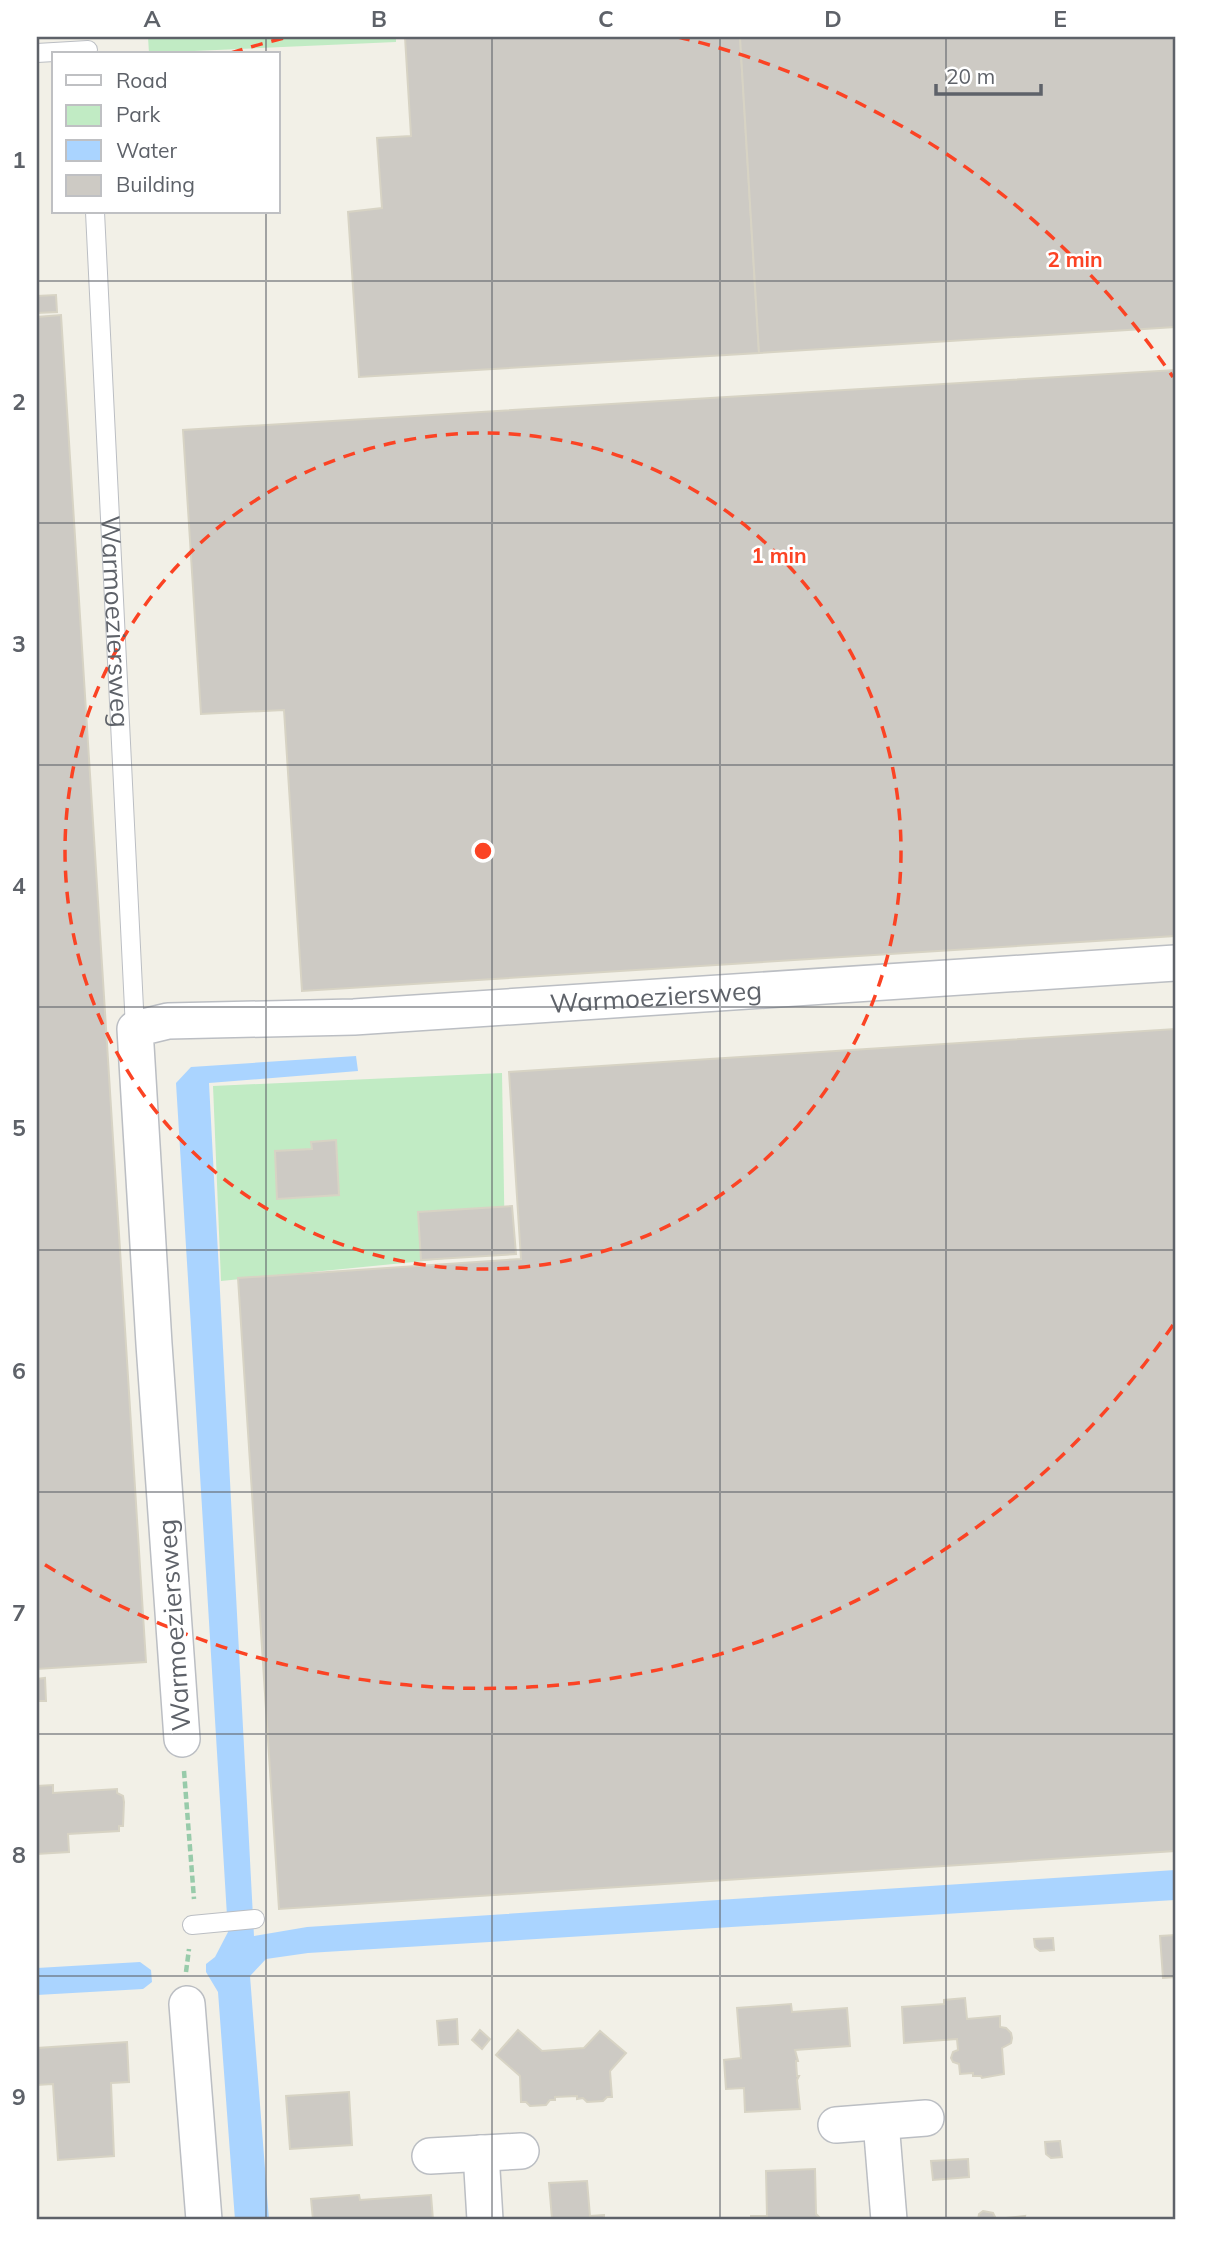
<svg xmlns="http://www.w3.org/2000/svg" width="1212" height="2257" font-family="Mulish,sans-serif">
  <style>
    .green { fill: #c1ebc4 }
    .water { fill: #aad4ff }
    .building { fill: #cdcac4; stroke: #d7d3c4; stroke-width: 2 }
    .lines { fill: none; stroke-linecap: round; stroke-linejoin: round }
    .service-casing { stroke: #bbbec3; stroke-width: 20 }
    .minor-casing { stroke: #bbbec3; stroke-width: 38 }
    .path { stroke: #98cbaa; stroke-width: 4.5; stroke-dasharray: 7 3.5; stroke-linecap: butt }
    .service { stroke: #fff; stroke-width: 18 }
    .minor { stroke: #fff; stroke-width: 35 }
    .grid { fill: none; stroke: #5e6269; stroke-width: 2; stroke-opacity: 0.55 }
    .ring { fill: none; stroke: #fb4324; stroke-width: 3.5; stroke-dasharray: 12 9 }
    .labels { text-anchor: middle; stroke-width: 5; stroke-linejoin: round; paint-order: stroke }
    .street-label { font-size: 26px; fill: #5e6269; stroke: #fff }
    .centre { fill: #fb4324; stroke: #fff; stroke-width: 3.5 }
    .ring-label { font-size: 21px; text-anchor: middle; font-weight: bold; fill: #fb4324; stroke: #fff; stroke-width: 5; stroke-linejoin: round; paint-order: stroke }
    .neatline { fill: none; stroke: #5e6269; stroke-width: 2.5 }
    .grid-label { font-size: 23px; text-anchor: middle; font-weight: bold; fill: #5e6269 }
  </style>
  <rect width="100%" height="100%" fill="#f2f0e7"/>
  <g class="green">
    <polygon points="148,37 396,37 396,42 149,53"/>
    <polygon points="502,1073 505,1253 221,1281 213,1086"/>
  </g>
  <g class="water">
    <polygon points="356,1056 358,1071 209,1083 254,1936 307,1927 1175,1870 1175,1900 308,1953 266,1959 250,1976 269,2220 235,2220 218,1992 206,1972 206,1964 215,1957 228,1932 176,1083 191,1067"/>
    <polygon points="140,1962 151,1970 152,1982 143,1989 37,1995 37,1968"/>
  </g>
  <g class="building">
    <polygon points="405,37 740,37 759,353 359,377 348,212 382,208 377,138 411,136"/>
    <polygon points="740,37 1175,37 1175,327 759,353"/>
    <polygon points="56,295 57,312 37,313 37,296"/>
    <polygon points="61,315 146,1662 37,1669 37,317"/>
    <polygon points="1175,370 1175,936 302,991 284,710 201,714 183,430"/>
    <polygon points="1175,1029 1175,1851 279,1909 238,1278 521,1259 509,1072"/>
    <polygon points="336,1140 339,1195 277,1199 275,1151 312,1149 311,1142"/>
    <polygon points="512,1206 516,1254 421,1260 418,1212"/>
    <polygon points="45,1678 46,1701 37,1701 37,1679"/>
    <polygon points="53,1785 53,1793 117,1789 117,1793 123,1796 124,1802 123,1826 119,1826 119,1831 68,1834 69,1852 37,1854 37,1786"/>
    <polygon points="1175,1935 1175,1977 1163,1978 1160,1936"/>
    <polygon points="1053,1938 1054,1950 1040,1951 1035,1947 1034,1939"/>
    <polygon points="965,1998 967,2019 1000,2016 1000,2027 1006,2028 1011,2033 1012,2038 1011,2043 1002,2048 1004,2074 982,2078 981,2076 973,2076 973,2073 960,2074 959,2064 953,2062 951,2058 953,2052 958,2050 957,2039 904,2043 902,2007 944,2004 944,2000"/>
    <polygon points="791,2004 792,2012 847,2008 850,2046 795,2050 798,2061 796,2061 797,2076 799,2076 797,2080 800,2109 745,2112 744,2088 726,2089 724,2060 741,2058 737,2008"/>
    <polygon points="457,2019 458,2044 439,2045 437,2021"/>
    <polygon points="480,2030 490,2039 482,2049 472,2040"/>
    <polygon points="518,2030 542,2051 584,2048 600,2031 626,2053 610,2071 612,2097 607,2097 603,2101 587,2102 583,2098 577,2099 577,2096 555,2097 555,2100 550,2100 546,2105 530,2106 526,2102 521,2102 520,2076 496,2055"/>
    <polygon points="127,2042 129,2082 111,2083 114,2156 58,2160 53,2084 37,2085 37,2048"/>
    <polygon points="349,2092 352,2145 290,2149 286,2096"/>
    <polygon points="1060,2141 1062,2157 1051,2158 1046,2154 1045,2142"/>
    <polygon points="968,2159 969,2177 933,2180 931,2161"/>
    <polygon points="815,2169 816,2214 822,2220 751,2220 751,2216 767,2216 766,2171"/>
    <polygon points="587,2181 590,2216 604,2215 604,2220 538,2220 552,2219 549,2183"/>
    <polygon points="359,2195 360,2200 431,2195 433,2220 313,2220 311,2199"/>
    <polygon points="983,2211 993,2213 996,2219 1025,2216 1024,2219 975,2220 978,2220 979,2214"/>
  </g>
  <g class="lines">
    <defs>
      <g id="service">
        <polyline points="37,53 88,50"/>
        <path id="s1" d="M95,212l40,817"/>
        <polyline points="192,1925 255,1919"/>
      </g>
      <g id="minor">
        <path id="s2" d="M182,1739l-28,-395 -19,-315 33,-8 186,-4 821,-54"/>
        <polyline points="187,2004 204,2220"/>
        <polyline points="881,2122 889,2220"/>
        <polyline points="836,2125 926,2118"/>
        <polyline points="481,2153 485,2220"/>
        <polyline points="430,2156 521,2151"/>
      </g>
    </defs>
    <use href="#service" class="service-casing"/>
    <use href="#minor" class="minor-casing"/>
    <g class="path">
      <polyline points="184,1771 194,1899"/>
      <polyline points="186,1972 189,1949"/>
    </g>
    <use href="#service" class="service"/>
    <use href="#minor" class="minor"/>
  </g>
  <path class="grid" d="M266,37v17M492,37v2183M720,37v2183M946,37v2183M266,212v2008M37,281h1138M37,523h1138M37,765h1138M37,1007h1138M37,1250h1138M37,1492h1138M37,1734h1138M37,1976h1138"/>
  <g class="ring">
    <circle cx="483" cy="851" r="418"/>
    <path d="M1173 1325A837 837 0 0 1 39 1561M231 53A837 837 0 0 1 288 37M678 37A837 837 0 0 1 1173 377"/>
  </g>
  <g class="labels">
    <g class="street-label">
      <text dy="9" stroke="none"><textPath href="#s1" startOffset="410">Warmoeziersweg</textPath></text>
      <text dy="9" stroke="none"><textPath href="#s2" startOffset="1234">Warmoeziersweg</textPath></text>
      <text transform="translate(174 1625) rotate(-94)" y="9">Warmoeziersweg</text>
    </g>
  </g>
  <circle cx="483" cy="851" r="10" class="centre"/>
  <g class="ring-label">
    <text x="1075" y="267">2 min</text>
    <text x="779" y="563">1 min</text>
  </g>
  <rect width="1212" height="2257" fill="none" stroke="#ffffff" stroke-width="77"/>
  <rect x="52" y="52" width="228" height="161" fill="#ffffff" stroke="#bfc0c3" stroke-width="2"/>
  <rect x="66" y="75" width="35" height="10" fill="#ffffff" stroke="#bfc0c3" stroke-width="2"/>
  <text x="116" y="88" font-size="21" fill="#5e6269">Road</text>
  <rect x="66" y="105" width="35" height="21" fill="#c1ebc4" stroke="#bfc0c3" stroke-width="2"/>
  <text x="116" y="122" font-size="21" fill="#5e6269">Park</text>
  <rect x="66" y="140" width="35" height="21" fill="#aad4ff" stroke="#bfc0c3" stroke-width="2"/>
  <text x="116" y="158" font-size="21" fill="#5e6269">Water</text>
  <rect x="66" y="175" width="35" height="21" fill="#cdcac4" stroke="#bfc0c3" stroke-width="2"/>
  <text x="116" y="192" font-size="21" fill="#5e6269">Building</text>
  <path d="M936 84v10h105v-10" fill="none" stroke="#5e6269" stroke-width="3.5"/>
  <text x="946" y="84" font-size="21" fill="#5e6269" stroke="#ffffff" stroke-width="5" paint-order="stroke">20 m</text>
  <rect x="38" y="38" width="1136" height="2180" class="neatline"/>
  <g class="grid-label">
    <text x="152" y="27">A</text>
    <text x="379" y="27">B</text>
    <text x="606" y="27">C</text>
    <text x="833" y="27">D</text>
    <text x="1060" y="27">E</text>
    <text x="19" y="168">1</text>
    <text x="19" y="410">2</text>
    <text x="19" y="652">3</text>
    <text x="19" y="894">4</text>
    <text x="19" y="1136">5</text>
    <text x="19" y="1379">6</text>
    <text x="19" y="1621">7</text>
    <text x="19" y="1863">8</text>
    <text x="19" y="2105">9</text>
  </g>
</svg>
